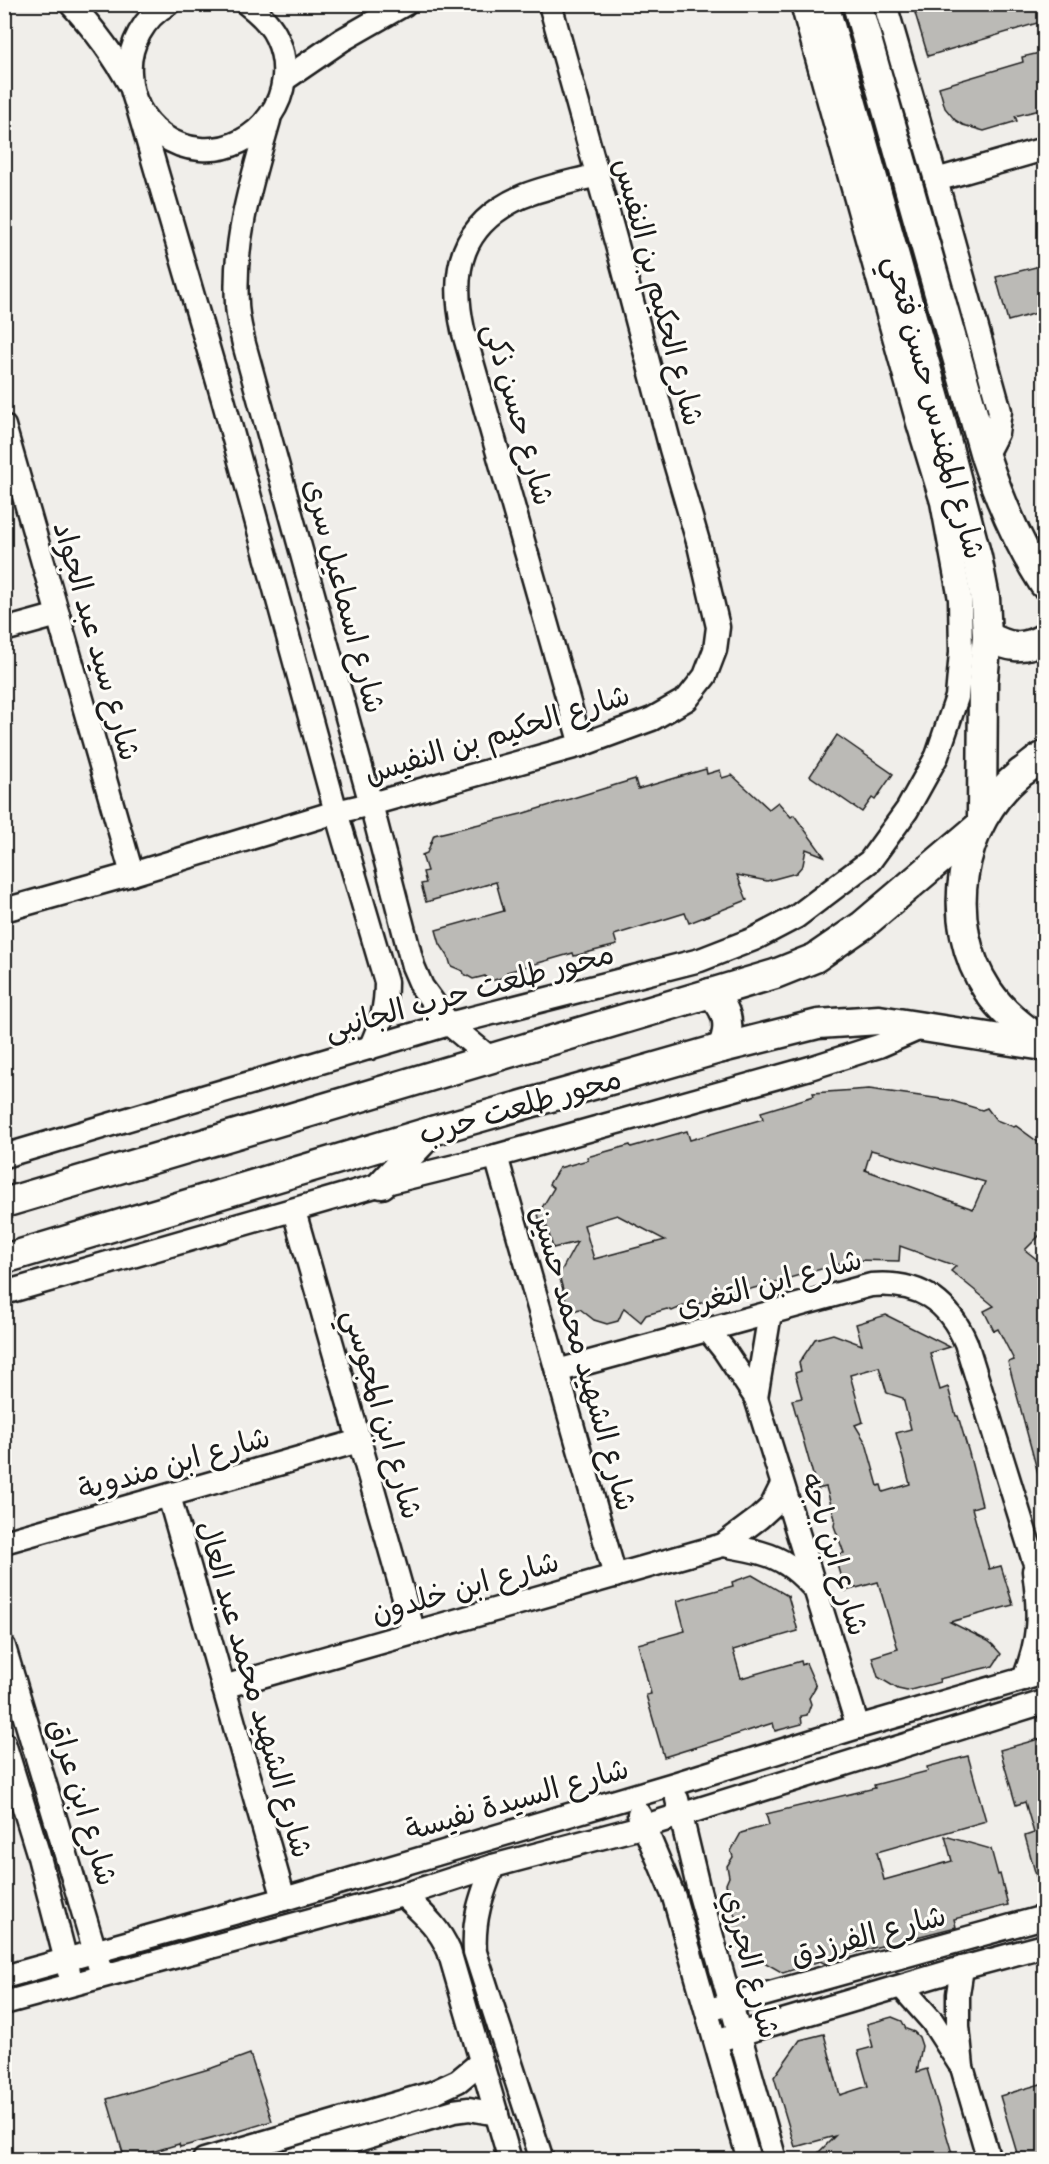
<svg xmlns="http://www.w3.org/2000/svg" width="1049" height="2164" font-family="Caveat,'Playpen Sans Arabic',sans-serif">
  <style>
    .building { fill: #bbbab6; stroke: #1c1c1c; stroke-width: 1.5; fill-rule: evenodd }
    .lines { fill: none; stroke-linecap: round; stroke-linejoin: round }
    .minor-casing { stroke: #1c1c1c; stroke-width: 27 }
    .major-casing { stroke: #1c1c1c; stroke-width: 33 }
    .minor { stroke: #fdfcf7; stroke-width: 22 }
    .major { stroke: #fdfcf7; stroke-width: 28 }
    .labels { text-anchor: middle; stroke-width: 6; stroke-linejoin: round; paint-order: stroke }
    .street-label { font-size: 30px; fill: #1c1c1c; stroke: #fdfcf7 }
  </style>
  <rect width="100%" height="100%" fill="#f0eeea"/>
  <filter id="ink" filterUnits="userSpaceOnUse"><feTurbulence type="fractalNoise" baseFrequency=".0167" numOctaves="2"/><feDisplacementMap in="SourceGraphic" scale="12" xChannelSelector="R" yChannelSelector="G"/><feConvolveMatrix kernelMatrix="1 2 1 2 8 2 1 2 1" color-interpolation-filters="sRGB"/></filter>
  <g filter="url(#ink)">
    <g class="building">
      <polygon points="943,4 1044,4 1044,21 928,56 915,13"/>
      <polygon points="1044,52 1044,109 1015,116 1017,121 984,131 963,125 955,120 945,108 939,87 1023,62 1022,57"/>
      <polygon points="1044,265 1044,311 1008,321 996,277"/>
      <polygon points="837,735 893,774 875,800 872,798 862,812 810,776"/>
      <polygon points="706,769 707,774 720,770 722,778 732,775 769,809 778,802 791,817 794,815 824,856 806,849 803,865 796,873 767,881 737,875 747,900 689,923 685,913 614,935 617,945 574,956 573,953 507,972 508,976 487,982 485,976 473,979 464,974 463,971 451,966 448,956 440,944 436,930 504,911 496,882 426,902 421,884 426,883 423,872 427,871 422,855 427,853 434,835 521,814 635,779 638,789"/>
      <path d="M869,1089l80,11 33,10 5,-2 9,12 18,7 2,-1 26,19 2,6v80l-19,19 14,11 5,10v210h-4l-32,-119 6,-2 -16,-31 -4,2 -10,-20 10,-5 -43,-35 5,-5 -56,-20 -1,15 -46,-1 -159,45 -1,-3 -21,9 -5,-2 -21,6 -5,7 -17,-14 -6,13 -11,3 -13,-4 -14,-11 -11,3 -10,-37 18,-33 -24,6 -6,-21 -5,2 -4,-15 16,-26 -5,-4 10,-16 29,-8 -1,-3 43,-12 1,2 56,-16 3,9 73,-21 -2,-7 53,-16 -1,-3zM871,1150l114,32 -12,27 -108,-39zM617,1215l48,25 -71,19 -10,-34z"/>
      <path d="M886,1315l64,32 -20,6 10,37 8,-3 8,29h2l11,37 13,52 -10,3 17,61 12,-3 12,39 -63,17 38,19 5,4 8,9 -8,12 -54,13 1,3 -33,9 -9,-2 -20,-12 -6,-20 26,-8 -20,-67 -33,9 -11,-36 10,-2 -10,-27 1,-7 -9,-32 -9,2 -25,-89 10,-2 -7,-25 6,-2 -2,-8 16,-24 18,-5 29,11 -6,-21zM879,1367l8,26 16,5 8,31 -15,4 14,51 -27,8 -2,-7 -3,1 -12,-43 -11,-18 8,-3 -13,-47z"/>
      <polygon points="752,1575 788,1596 798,1631 733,1650 741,1678 801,1661 802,1665 806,1663 816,1686 809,1698 811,1704 807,1715 801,1716 802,1724 775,1731 773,1723 664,1757 646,1695 651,1694 638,1644 685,1631 677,1601 733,1586 732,1582"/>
      <polygon points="1039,1739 1044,1758 1044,1890 1040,1890 1025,1836 1034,1833 1025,1802 1016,1805 1000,1750"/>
      <polygon points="968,1756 986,1821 877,1852 884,1880 952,1861 945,1836 991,1849 998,1875 1000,1874 1008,1905 954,1919 956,1927 838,1957 836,1961 826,1964 820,1961 783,1973 738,1947 730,1922 736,1920 726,1884 729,1877 727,1866 733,1857 731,1851 741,1833 769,1825 766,1814 875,1788 874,1785 928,1771 927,1767"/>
      <polygon points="892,2017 902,2021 906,2029 914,2032 919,2037 922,2046 917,2072 927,2069 954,2160 811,2160 835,2136 795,2147 774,2077 800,2040 824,2034 840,2095 868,2086 858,2051 873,2047 867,2024"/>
      <polygon points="250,2054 272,2121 233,2133 180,2147 179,2144 125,2160 107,2099 212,2068"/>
      <polygon points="1044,2083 1044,2160 1019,2160 1000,2096"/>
    </g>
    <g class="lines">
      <defs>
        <g id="minor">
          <path d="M71,4c23,25 43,51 59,81"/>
          <path d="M168,4c-24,13 -40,42 -38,69 1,26 11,46 32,62 11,8 24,13 38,14 59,5 102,-57 77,-111 -6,-14 -18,-25 -30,-34"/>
          <polyline points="885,4 936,180 1000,411 997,433 985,456"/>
          <polyline points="285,79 342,40 405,4"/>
          <path d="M138,108l85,291 113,413 50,170c0,27 -5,42 -16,66"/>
          <path d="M269,120c-17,60 -36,119 -32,183 0,13 4,27 7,41l127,460 42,162 9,21 27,37 42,35"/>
          <polyline points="936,180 1044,149"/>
          <polyline points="4,426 132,874"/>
          <polyline points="4,630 58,615"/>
          <path d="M581,745l-118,-415c-13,-60 -2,-106 58,-133 23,-10 51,-15 76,-22"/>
          <polyline points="4,910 132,874 336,812 371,804 581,745 652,719 687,699 705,676 715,650 718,627 699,545 671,449 623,267 550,4"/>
          <polyline points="4,1156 449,1024 700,960 754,939 796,917 870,861 907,810 937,756 957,697 961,652 960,599 942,502 918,423 802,4"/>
          <polyline points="496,1156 615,1576"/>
          <polyline points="294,1211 414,1633"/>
          <polyline points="4,1293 382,1184 496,1156 810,1068 879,1046 925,1026"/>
          <polyline points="708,1330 724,1350 756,1398 858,1727"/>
          <path d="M557,1371l314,-86c47,-4 77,15 95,58l67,215 11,27"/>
          <polyline points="756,1398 770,1313"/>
          <polyline points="169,1496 284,1899"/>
          <polyline points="4,1542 359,1441"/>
          <path d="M723,1545c22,4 46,7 65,20 10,6 18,15 26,23"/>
          <polyline points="4,1647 99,1965"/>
          <path d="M1024,1679c16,-42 16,-64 10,-108"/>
          <polyline points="223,1687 723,1545 759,1518 771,1507 782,1485"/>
          <polyline points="4,1743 38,1853 69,1972"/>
          <polyline points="677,1799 699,1891 775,2160"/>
          <polyline points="639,1814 674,1897 749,2160"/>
          <path d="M493,1866c-12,31 -20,53 -18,86l67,208"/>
          <path d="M403,1895c20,19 35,31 46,56l61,209"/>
          <polyline points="962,1968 958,1994 958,2026 962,2067 989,2160"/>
          <polyline points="4,1977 284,1899 674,1784 858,1727 1044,1673"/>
          <polyline points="902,1987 932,2021 959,2063"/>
          <polyline points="4,2003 403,1895 493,1866 645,1826 1044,1702"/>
          <polyline points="716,2008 1044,1917"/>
          <polyline points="725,2038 962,1968 1044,1946"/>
          <polyline points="204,2160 432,2093 458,2081 481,2062"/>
          <polyline points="291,2160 454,2111 469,2109 497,2114"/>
        </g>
        <g id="major">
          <polyline points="824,4 940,417 977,557 985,598 987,636 983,682 982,818"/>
          <path d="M857,4l128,452c15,45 33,88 59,128"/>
          <path d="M987,636c21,11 35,15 57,2"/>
          <path d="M1044,756c-8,4 -14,11 -22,16 -64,51 -80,150 -34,219 15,22 35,37 56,52"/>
          <path d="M710,993c18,16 22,33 12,55"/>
          <polyline points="382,1184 432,1131"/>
          <polyline points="4,1203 775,974 815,958 863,925 976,829"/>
          <polyline points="4,1259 432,1131 722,1048 818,1024 879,1020 1044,1046"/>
        </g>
      </defs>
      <use href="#minor" class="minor-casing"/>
      <use href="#major" class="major-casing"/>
      <use href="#minor" class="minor"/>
      <use href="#major" class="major"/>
    </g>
  </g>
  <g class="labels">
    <g class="street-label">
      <text transform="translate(659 292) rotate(75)" y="10">شارع الحكيم بن النفيس</text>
      <text transform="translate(935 407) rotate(75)" y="10">شارع المهندس حسن فتحي</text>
      <text transform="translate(519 414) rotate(74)" y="10">شارع حسن ذكى</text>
      <text transform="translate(345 596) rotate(75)" y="10">شارع اسماعيل سرى</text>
      <text transform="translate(97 641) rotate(74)" y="10">شارع سيد عبد الجواد</text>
      <text transform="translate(497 734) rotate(-17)" y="10">شارع الحكيم بن النفيس</text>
      <text transform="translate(469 991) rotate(-15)" y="10">محور طلعت حرب الجانبى</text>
      <text transform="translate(520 1106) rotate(-16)" y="10">محور طلعت حرب</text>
      <text transform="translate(769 1283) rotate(-15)" y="10">شارع ابن التغرى</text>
      <text transform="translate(584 1358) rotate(74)" y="10">شارع الشهيد محمد حسين</text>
      <text transform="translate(383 1414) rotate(74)" y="10">شارع ابن المجوسي</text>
      <text transform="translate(174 1463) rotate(-16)" y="10">شارع ابن مندوية</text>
      <text transform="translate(835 1554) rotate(73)" y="10">شارع ابن باجه</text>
      <text transform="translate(465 1587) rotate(-16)" y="10">شارع ابن خلدون</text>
      <text transform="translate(255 1689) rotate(74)" y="10">شارع الشهيد محمد عبد العال</text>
      <text transform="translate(517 1799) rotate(-16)" y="10">شارع السيدة نفيسة</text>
      <text transform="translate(83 1802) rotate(73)" y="10">شارع ابن عراق</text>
      <text transform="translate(868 1935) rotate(-15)" y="10">شارع الفرزدق</text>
      <text transform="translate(751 1964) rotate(75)" y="10">شارع الجرزي</text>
    </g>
  </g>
  <rect width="1049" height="2164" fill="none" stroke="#fdfcf7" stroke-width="24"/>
  <rect x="12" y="12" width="1025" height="2140" fill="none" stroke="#1c1c1c" stroke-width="2" filter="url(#ink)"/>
</svg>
